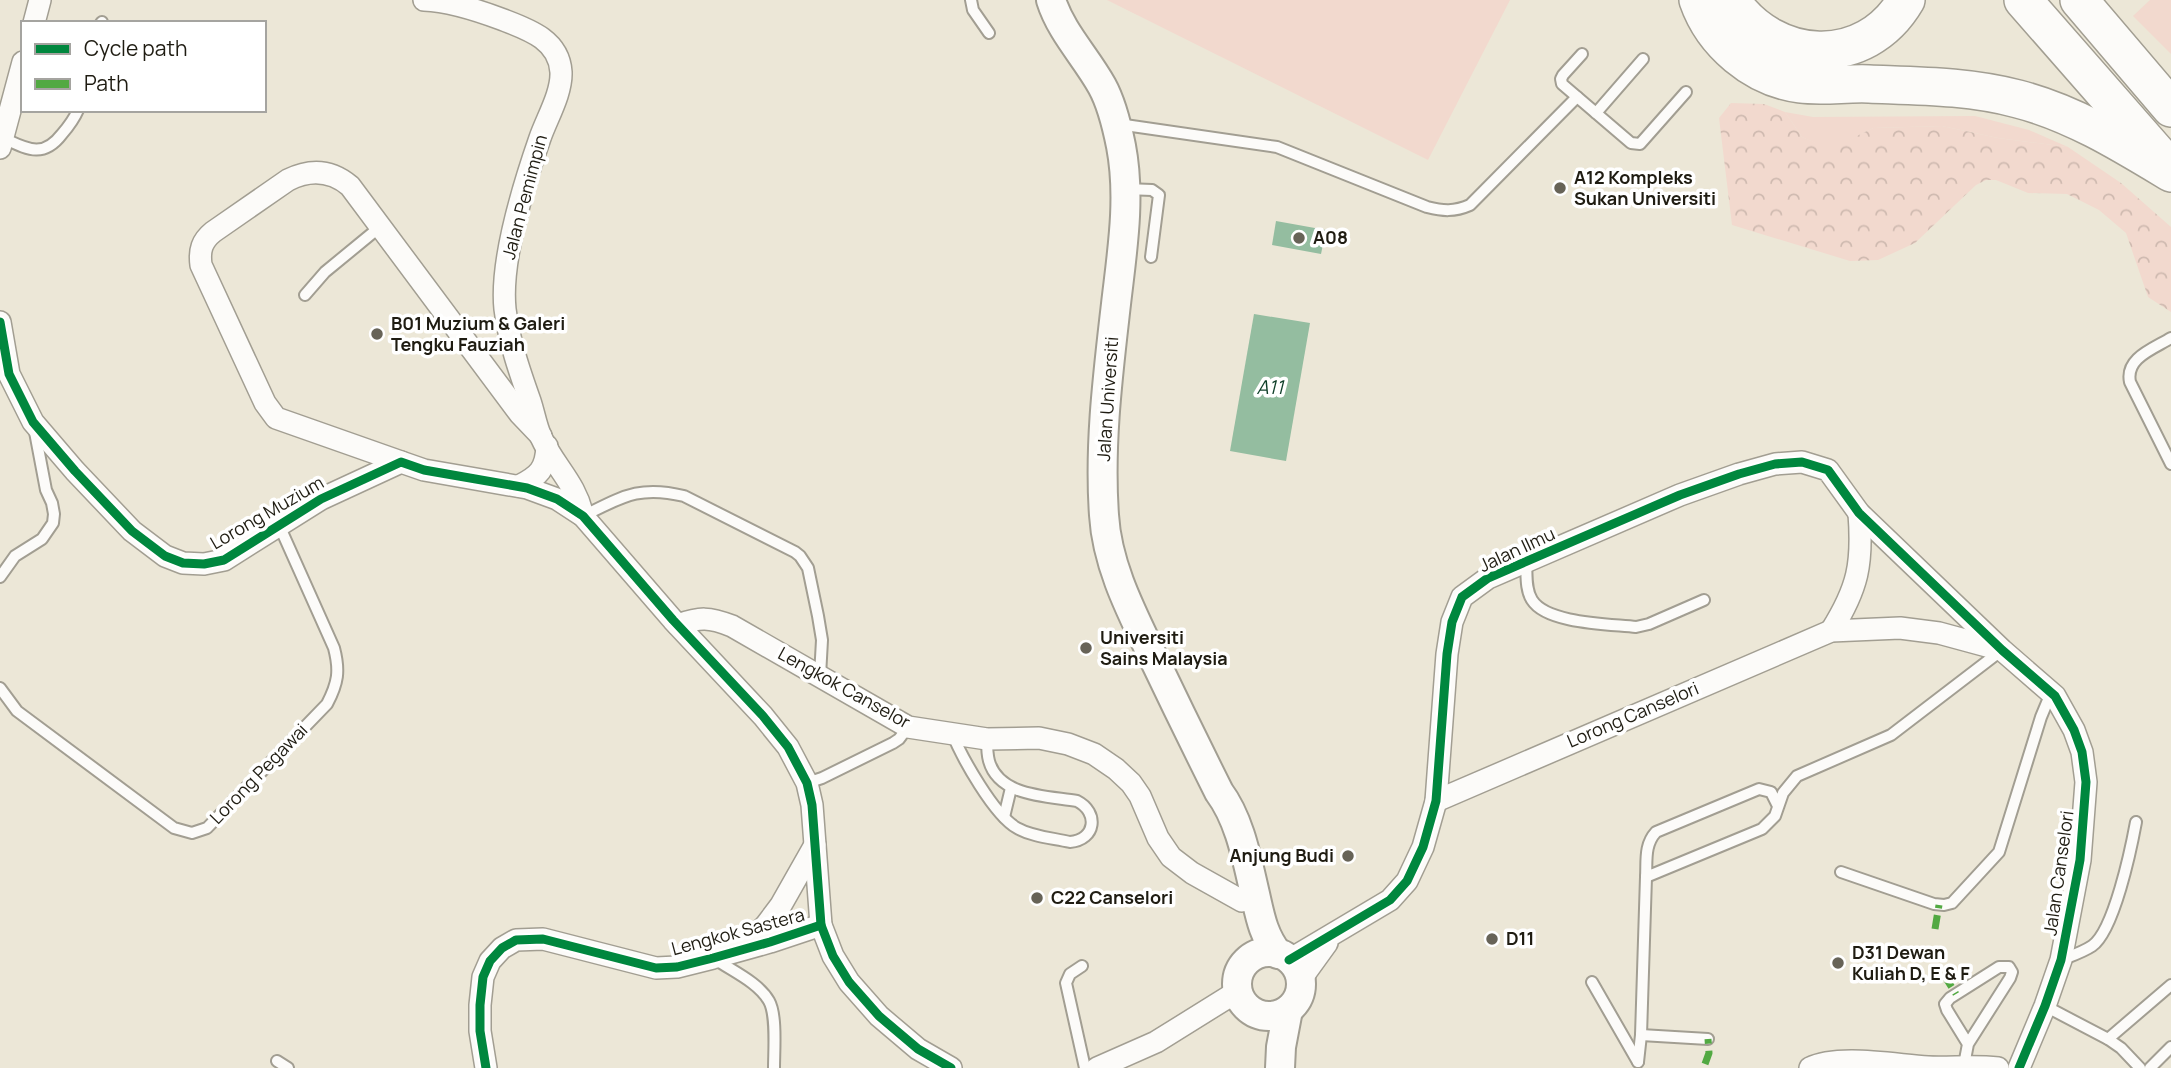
<svg xmlns="http://www.w3.org/2000/svg" width="2171" height="1068" font-family="Manrope,sans-serif">
  <style>
    .green { fill: #f2d9ce }
    .forest { fill: url(#forest-crowns) }
    .water { fill: #94bda0 }
    .lines { fill: none; stroke-linecap: round; stroke-linejoin: round }
    .service-casing { stroke: #a29e92; stroke-width: 14 }
    .minor-casing { stroke: #a29e92; stroke-width: 24 }
    .tertiary-casing { stroke: #a29e92; stroke-width: 32 }
    .trunk-casing { stroke: #a29e92; stroke-width: 40 }
    .service { stroke: #fcfbf9; stroke-width: 10 }
    .minor { stroke: #fcfbf9; stroke-width: 21 }
    .tertiary { stroke: #fcfbf9; stroke-width: 28 }
    .trunk { stroke: #fcfbf9; stroke-width: 37 }
    .quiet { stroke: #52a942; stroke-width: 7; stroke-dasharray: 14 7; stroke-linecap: butt }
    .cycleway-casing { stroke: #fff; stroke-width: 13 }
    .cycleway { stroke: #00873e; stroke-width: 9 }
    .poi-dot { fill: #676357; stroke: #fff; stroke-width: 2.5 }
    .labels { text-anchor: middle; stroke-width: 7; stroke-linejoin: round; paint-order: stroke }
    .poi-label { font-size: 18px; font-weight: bold; fill: #1f1c12; stroke: #fff; text-anchor: start }
    .street-label { font-size: 18px; fill: #1f1c12; stroke: #fff }
    .water-label { font-size: 19px; font-style: italic; fill: #0e3f28; stroke: #fff }
  </style>
  <defs>
    <pattern id="forest-crowns" width="20" height="18" patternUnits="userSpaceOnUse" patternTransform="scale(1.75)"><rect width="20" height="18" fill="#f2d9ce"/><path d="M2 6a3 3 0 1 1 6 0M12 15a3 3 0 1 1 6 0" fill="none" stroke="#cfbab0"/></pattern>
  </defs>
  <rect width="100%" height="100%" fill="#ece7d7"/>
  <g class="green">
    <polygon points="1107,0 1510,0 1428,160"/>
    <polygon points="2150,0 2171,0 2171,54 2133,16"/>
    <polygon points="1785,112 1813,117 1975,116 2029,130 2068,147 1998,138 1942,126 1873,128 1831,150 1802,137"/>
  </g>
  <polygon class="forest" points="1731,103 1764,104 1785,112 1802,137 1831,149 1873,128 1942,126 1998,138 2068,147 2121,183 2171,227 2171,312 2148,297 2126,233 2099,210 2067,194 2028,193 1996,180 1986,180 1976,185 1915,243 1878,260 1850,261 1732,225 1719,118"/>
  <g class="water">
    <polygon points="1276,221 1326,230 1321,254 1272,245"/>
    <polygon points="1254,314 1310,323 1286,461 1230,451"/>
  </g>
  <g class="lines">
    <defs>
      <g id="service">
        <polyline points="971,0 973,10 989,33"/>
        <polyline points="101,23 102,22"/>
        <polyline points="1582,54 1563,75 1561,79 1562,84 1631,143 1640,144 1686,92"/>
        <polyline points="1596,113 1643,59"/>
        <path d="M1118,124l159,23 150,60c16,4 27,5 43,-2l107,-108"/>
        <path d="M3,138c24,11 40,21 59,-4 7,-8 12,-15 16,-24"/>
        <polyline points="1126,189 1152,190 1159,195 1151,257"/>
        <polyline points="305,295 325,272 381,226"/>
        <path d="M2171,338c-18,11 -46,20 -41,44l41,82"/>
        <path d="M583,516c39,-19 56,-31 101,-20l111,56 5,4 8,12 10,48 4,24 -2,36"/>
        <path d="M1526,562c1,12 -1,27 6,38 15,24 78,24 104,27l13,-3 55,-24"/>
        <polyline points="0,577 15,556 42,539 53,523 54,514 52,503 46,490 35,432"/>
        <path d="M0,688l17,23 157,117 18,5 15,-5 120,-124c11,-21 13,-33 7,-56l-55,-123"/>
        <path d="M952,733c10,25 42,82 65,95 16,9 36,10 53,14 26,-2 29,-30 7,-41 -29,-5 -78,-4 -88,-40 -2,-7 -2,-15 -2,-22"/>
        <polyline points="807,783 822,778 893,743 899,739 908,727"/>
        <path d="M1778,806l-7,-14 -12,-3 -103,43c-12,13 -9,29 -10,45l116,-48 13,-13 8,-23 14,-17 94,-41 111,-85"/>
        <polyline points="1004,817 1011,788"/>
        <polyline points="1841,872 1934,904 1944,905 1952,903 1999,852 2041,717 2051,693"/>
        <path d="M715,959c17,12 43,23 54,42 8,14 5,50 5,67"/>
        <path d="M2061,960c10,-4 22,-8 31,-14 22,-15 39,-97 44,-124"/>
        <polyline points="1082,966 1070,974 1066,983 1085,1068"/>
        <polyline points="1592,982 1638,1062"/>
        <polyline points="2045,1006 2108,1039 2121,1048 2140,1068"/>
        <polyline points="1641,1035 1708,1039"/>
        <polyline points="2108,1039 2171,985"/>
        <polyline points="277,1061 288,1068"/>
        <polyline points="1638,1062 1641,1035 1646,877"/>
        <polyline points="1964,1065 1968,1044 2010,978 2012,972 2009,967 1999,967 1950,998 1945,1004 1947,1010 1968,1044"/>
        <polyline points="2150,1068 2171,1047"/>
      </g>
      <g id="minor">
        <path d="M424,0c26,1 53,10 77,19 26,10 58,20 60,53 1,21 -14,46 -21,66 -16,46 -40,123 -35,171 4,32 14,61 25,92 4,12 6,25 11,36 13,29 35,46 42,79"/>
        <polyline points="34,23 40,0"/>
        <polyline points="0,148 23,62"/>
        <polyline points="0,322 9,374 33,422 75,471 132,531 165,556 183,563 204,564 224,560 321,499 401,462 424,470 527,488 557,499 583,516 673,620 763,716 788,747 807,783 812,805 821,925 833,956 849,982 879,1016 918,1049 951,1068"/>
        <path d="M401,462l-125,-44 -11,-15 -64,-138c-2,-15 1,-24 12,-33l75,-52c22,-11 43,-10 62,6l170,228 21,22"/>
        <path d="M519,486c20,-10 27,-17 28,-40"/>
        <path d="M678,625c22,-8 31,-8 54,1l176,101 79,12 52,-1 29,6 26,10 22,15 15,14 9,13 18,42 13,19 21,16 50,28"/>
        <path d="M1831,631c27,-43 32,-67 28,-118"/>
        <polyline points="1436,801 1831,631 1900,628 1939,633 1998,649"/>
        <polyline points="742,949 766,925 781,905 815,845"/>
        <polyline points="1289,960 1390,900 1407,881 1423,847 1436,801 1447,654 1452,622 1462,597 1488,578 1680,495 1739,474 1775,464 1802,462 1828,470 1859,513 2002,650 2055,696 2074,730 2082,752 2086,782 2080,860 2061,960 2045,1006 2019,1068"/>
        <polyline points="1301,979 1327,943"/>
        <polyline points="486,1068 480,1031 480,1005 483,977 490,961 502,948 516,940 543,939 656,968 677,967 713,958 770,942 821,925"/>
        <polyline points="1097,1068 1156,1042 1238,991"/>
        <path d="M1810,1068c28,-14 85,-3 118,-1 24,1 45,-2 70,1"/>
      </g>
      <g id="tertiary">
        <path d="M1051,0c10,32 35,57 51,86 10,18 15,40 19,60 10,52 1,106 -5,158 -8,70 -17,140 -12,211 3,51 28,98 50,144 21,44 43,89 65,133 21,28 28,68 36,102 5,22 8,41 23,60"/>
        <circle cx="1269" cy="984" r="32"/>
        <polyline points="1280,1068 1281,1047 1288,1010"/>
      </g>
      <g id="trunk">
        <path d="M1698,0c15,43 56,78 102,84 23,3 46,-1 69,0 50,2 100,2 149,15 55,14 105,45 153,74"/>
        <path d="M1731,0c43,64 134,70 175,0"/>
        <polyline points="2023,0 2157,153"/>
        <polyline points="2079,0 2171,108"/>
      </g>
    </defs>
    <use href="#service" class="service-casing"/>
    <use href="#minor" class="minor-casing"/>
    <use href="#tertiary" class="tertiary-casing"/>
    <use href="#trunk" class="trunk-casing"/>
    <use href="#service" class="service"/>
    <use href="#minor" class="minor"/>
    <use href="#tertiary" class="tertiary"/>
    <use href="#trunk" class="trunk"/>
    <g class="quiet">
      <polyline points="1935,929 1939,905"/>
      <polyline points="1944,975 1956,994"/>
      <polyline points="1705,1064 1709,1053 1708,1039"/>
    </g>
    <defs>
      <g id="cycleway">
        <polyline points="0,322 9,374 33,422 75,471 132,531 165,556 183,563 204,564 224,560 321,499 401,462 424,470 527,488 557,499 583,516 673,620 763,716 788,747 807,783 812,805 821,925 833,956 849,982 879,1016 918,1049 951,1068"/>
        <polyline points="1289,960 1390,900 1407,881 1423,847 1436,801 1447,654 1452,622 1462,597 1488,578 1680,495 1739,474 1775,464 1802,462 1828,470 1859,513 2002,650 2055,696 2074,730 2082,752 2086,782 2080,860 2061,960 2045,1006 2019,1068"/>
        <polyline points="486,1068 480,1031 480,1005 483,977 490,961 502,948 516,940 543,939 656,968 677,967 713,958 770,942 821,925"/>
      </g>
    </defs>
    <use href="#cycleway" class="cycleway-casing"/>
    <use href="#cycleway" class="cycleway"/>
  </g>
  <g class="poi-dot">
    <circle cx="1560" cy="188" r="7"/>
    <circle cx="1299" cy="238" r="7"/>
    <circle cx="377" cy="334" r="7"/>
    <circle cx="1086" cy="648" r="7"/>
    <circle cx="1348" cy="856" r="7"/>
    <circle cx="1037" cy="898" r="7"/>
    <circle cx="1492" cy="939" r="7"/>
    <circle cx="1838" cy="963" r="7"/>
  </g>
  <g class="labels">
    <g class="poi-label">
      <text x="1574" y="184">A12 Kompleks<tspan x="1574" dy="21">Sukan Universiti</tspan></text>
      <text x="1313" y="244">A08</text>
      <text x="391" y="330">B01 Muzium &amp; Galeri<tspan x="391" dy="21">Tengku Fauziah</tspan></text>
      <text x="1100" y="644">Universiti<tspan x="1100" dy="21">Sains Malaysia</tspan></text>
      <text x="1334" y="862" text-anchor="end">Anjung Budi</text>
      <text x="1051" y="904">C22 Canselori</text>
      <text x="1506" y="945">D11</text>
      <text x="1852" y="959">D31 Dewan<tspan x="1852" dy="21">Kuliah D, E &amp; F</tspan></text>
    </g>
    <g class="street-label">
      <text transform="translate(525 197) rotate(-75)" y="6">Jalan Pemimpin</text>
      <text transform="translate(1108 399) rotate(-86)" y="6">Jalan Universiti</text>
      <text transform="translate(267 513) rotate(-30)" y="6">Lorong Muzium</text>
      <text transform="translate(1517 550) rotate(-25)" y="6">Jalan Ilmu</text>
      <text transform="translate(844 688) rotate(29)" y="6">Lengkok Canselor</text>
      <text transform="translate(1633 715) rotate(-23)" y="6">Lorong Canselori</text>
      <text transform="translate(259 774) rotate(-46)" y="6">Lorong Pegawai</text>
      <text transform="translate(2059 873) rotate(-82)" y="6">Jalan Canselori</text>
      <text transform="translate(738 932) rotate(-15)" y="6">Lengkok Sastera</text>
    </g>
    <g class="water-label">
      <text x="1270" y="394">A11</text>
    </g>
  </g>
  <rect x="21" y="21" width="245" height="91" fill="#ffffff" stroke="#a5a4a0" stroke-width="2"/>
  <rect x="35" y="44" width="35" height="10" fill="#00873e" stroke="#a5a4a0" stroke-width="2"/>
  <text x="84" y="56" font-size="21" fill="#1f1c12">Cycle path</text>
  <rect x="35" y="79" width="35" height="10" fill="#52a942" stroke="#a5a4a0" stroke-width="2"/>
  <text x="84" y="91" font-size="21" fill="#1f1c12">Path</text>
</svg>
